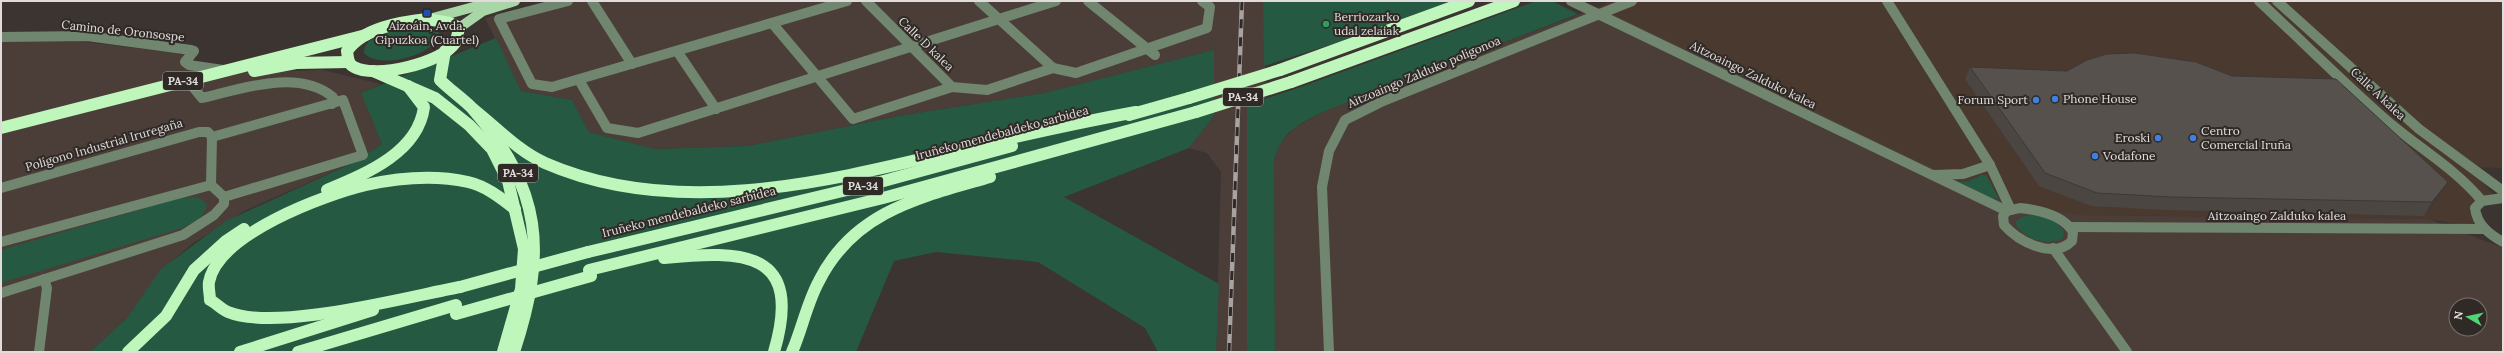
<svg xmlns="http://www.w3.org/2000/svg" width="2504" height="353" font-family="Lora,serif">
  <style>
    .commercial { fill: #4a392f }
    .built { fill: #4b3e39; fill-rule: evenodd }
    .green { fill: #265942 }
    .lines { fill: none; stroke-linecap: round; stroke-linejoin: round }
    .minor { stroke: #70866f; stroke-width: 10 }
    .major { stroke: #a9d6a6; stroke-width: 10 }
    .highway { stroke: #bff6bb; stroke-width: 12 }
    .rail-casing { stroke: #a8a2a0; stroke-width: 4.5 }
    .rail { stroke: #302a27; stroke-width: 3; stroke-dasharray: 9; stroke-linecap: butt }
    .highway-bridge { stroke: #bff6bb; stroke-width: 12 }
    .wall { fill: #4b4642 }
    .shaded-wall { fill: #3d3936 }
    .building { fill: #57514d; stroke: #3d3936 }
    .transit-dot { fill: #1a4fb4; stroke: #302a27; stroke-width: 1.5 }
    .leisure-dot { fill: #2e9e5b; stroke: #302a27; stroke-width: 1.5 }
    .shop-dot { fill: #3f7fe0; stroke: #302a27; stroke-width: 1.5 }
    .labels { text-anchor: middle; stroke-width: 4; stroke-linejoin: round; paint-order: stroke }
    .shield { fill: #302a27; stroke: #aca7a5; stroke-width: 1 }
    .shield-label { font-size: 11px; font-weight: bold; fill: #e1dcdb }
    .poi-label { font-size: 12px; fill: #e1dcdb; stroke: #302a27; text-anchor: start }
    .street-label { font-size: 12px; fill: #e1dcdb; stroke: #302a27 }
  </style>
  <rect width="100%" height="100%" fill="#3b3431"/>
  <polygon class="commercial" points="1611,1 2503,1 2503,168 2469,167 2496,198 2488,199 2475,217 2485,229 2429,219 2074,215 2032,209 2007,211 1598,7"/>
  <g class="built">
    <polygon points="551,1 1263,1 1266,99 1247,105 1247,352 1216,352 1221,172 1207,153 1189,148 1214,116 1214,50 1044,93 899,116 748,146 655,149 589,132 572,100 521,91 485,18"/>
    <path d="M1598,7l399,192 77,16 355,4 74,29v104h-1228l-1,-192 5,-17 17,-16 29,-16zM2456,305h24v24h-24z"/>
    <polygon points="42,40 85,42 185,54 188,63 224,70 268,72 322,70 381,84 361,93 382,144 353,163 244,211 192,244 161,270 127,318 90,352 1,352 1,42"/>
  </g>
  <g class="green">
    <polygon points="1263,1 1452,1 1342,41 1264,66"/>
    <path d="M1536,1h16l26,13 -253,97c-25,13 -43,19 -51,49l1,192h-28v-247l51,-17z"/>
    <path d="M422,26c8,1 14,1 18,9 -8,21 -60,35 -76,18 0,-22 41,-26 58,-27z"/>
    <polygon points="496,38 521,91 572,100 589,132 655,149 748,146 899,116 1044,93 1214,50 1214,116 1189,148 1064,197 1219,284 1216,352 1158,352 1145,328 1038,262 936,252 894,261 856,352 90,352 127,318 161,269 226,221 353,163 382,144 361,93"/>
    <polygon points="1981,175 1986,175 1999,199 1990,198 1959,182 1969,181"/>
    <path d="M193,197l7,1 7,7c-3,14 -14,17 -25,23l-181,55v-33l179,-52z"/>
    <path d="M2024,216c15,-2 30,2 39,14v8c-15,9 -38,1 -47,-13v-4z"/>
  </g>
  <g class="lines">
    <g class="minor">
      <polyline points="568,1 499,19 532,84 552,87 847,1"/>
      <polyline points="592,1 632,64"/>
      <polyline points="866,1 952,87"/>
      <polyline points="979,1 1053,68"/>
      <polyline points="1088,1 1155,55"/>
      <polyline points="1571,1 2007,211"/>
      <polyline points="1887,1 1990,165 2011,210"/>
      <path d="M2259,1c42,39 83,80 126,118 32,28 70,49 97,82"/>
      <polyline points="2277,1 2419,129 2503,191"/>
      <polyline points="772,23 853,119 952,87 987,90 1053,68 1076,73 1207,28 1210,7 1202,1"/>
      <polyline points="1,37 87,36 191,50 194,51 185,62 189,65 223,70"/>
      <polyline points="677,51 716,109"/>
      <polyline points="579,80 607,128 638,133 1056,1"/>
      <path d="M193,87l9,11c39,-9 96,-30 131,-1l-1,7"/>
      <polyline points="212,137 343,100 363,155 224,197"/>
      <polyline points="1934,175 1963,174 1990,165"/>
      <polyline points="1,188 199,132 208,132 212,137 211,185 224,197 224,204 214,215 183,235 1,293"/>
      <path d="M2503,198l-21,3 -7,7c2,17 14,26 28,34"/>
      <path d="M2020,208c19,2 43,7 53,24l-1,9c-19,19 -54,0 -68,-16l-1,-9 4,-5z"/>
      <polyline points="2070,227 2485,229"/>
      <polyline points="1,242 211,185"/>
      <polyline points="2053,248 2127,352"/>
      <polyline points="39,352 47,288 44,279"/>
      <polyline points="1329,352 1322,187 1329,151 1345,120 1383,101 1632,1"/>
    </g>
    <g class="major">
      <polyline points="429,19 496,1"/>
      <polyline points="459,28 483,11 515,1"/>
    </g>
    <g class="highway">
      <path d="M427,19l23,4 9,5c-1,4 -2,11 -4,15 -13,20 -80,36 -101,24 -6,-3 -6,-9 -7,-16 16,-23 53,-29 80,-32z"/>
      <path d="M445,51l-5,29c10,10 22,18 32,28 71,82 75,144 42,244"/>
      <polyline points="1280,70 1469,1"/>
      <polyline points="254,71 296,63 348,62"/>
      <polyline points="373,71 435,98 469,125 492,149 508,181 524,249 521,289 503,352"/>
      <polyline points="1291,82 1514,1"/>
      <path d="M473,109c23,18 45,42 72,54 135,59 292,16 427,-16 55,-13 109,-25 164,-35"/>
      <polyline points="1129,115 1189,98"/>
      <polyline points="1,128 366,35"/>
      <path d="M327,190c38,-16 91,-37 97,-83l-16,-21"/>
      <polyline points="588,252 880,182 1012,146"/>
      <path d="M664,258c79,-8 140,-8 110,94"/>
      <polyline points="589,270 883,198 1196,112"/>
      <path d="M460,287c-54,10 -184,45 -232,25 -7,-3 -12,-9 -18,-12 0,-6 -2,-12 -1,-18 9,-48 115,-87 157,-97 32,-7 70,-10 102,-3 18,4 33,16 47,27"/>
      <polyline points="128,352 166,316 194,270 226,241 244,229"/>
      <polyline points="240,352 373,310"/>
      <polyline points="298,352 456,305"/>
      <path d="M792,352c10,-23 15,-49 27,-71 35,-70 102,-84 171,-104"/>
    </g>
    <defs>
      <polyline id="rail" points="1229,352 1242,1"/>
    </defs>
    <use href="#rail" class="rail-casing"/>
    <use href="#rail" class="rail"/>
    <g class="highway-bridge">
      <polyline points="1189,98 1280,70"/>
      <polyline points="1196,112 1291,82"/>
      <polyline points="460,287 588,252"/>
      <polyline points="456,314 591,276"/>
    </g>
  </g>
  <polygon class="wall" points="1970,67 2440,195 2424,216 2165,210 2091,206 2039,186 1965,79"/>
  <polygon class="shaded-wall" points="2448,182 2440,195 2424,216 2432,202"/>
  <polygon class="building" points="2135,53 2196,62 2232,76 2336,79 2448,182 2432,202 2171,197 2097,193 2045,173 1970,67 2067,71 2087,60 2107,54"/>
  <rect class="transit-dot" x="423" y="9" width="8" height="8" rx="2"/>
  <circle class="leisure-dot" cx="1326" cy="24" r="4"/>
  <g class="shop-dot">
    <circle cx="2055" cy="99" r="4"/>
    <circle cx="2036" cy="100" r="4"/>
    <circle cx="2158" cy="138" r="4"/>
    <circle cx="2193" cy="138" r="4"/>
    <circle cx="2095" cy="156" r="4"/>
  </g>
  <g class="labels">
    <g class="shield">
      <rect x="163" y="72" width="40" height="18" rx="3"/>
      <rect x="1223" y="88" width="40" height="18" rx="3"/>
      <rect x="498" y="164" width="40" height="18" rx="3"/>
      <rect x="843" y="177" width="40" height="18" rx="3"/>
    </g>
    <g class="shield-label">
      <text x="183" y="85">PA-34</text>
      <text x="1243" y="101">PA-34</text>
      <text x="518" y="177">PA-34</text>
      <text x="863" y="190">PA-34</text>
    </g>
    <g class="poi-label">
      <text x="1334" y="21">Berriozarko<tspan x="1334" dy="14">udal zelaiak</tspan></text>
      <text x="427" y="30" text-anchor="middle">Aizoáin, Avda.<tspan x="427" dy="14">Gipuzkoa (Cuartel)</tspan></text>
      <text x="2063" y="103">Phone House</text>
      <text x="2028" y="104" text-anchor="end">Forum Sport</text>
      <text x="2201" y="135">Centro<tspan x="2201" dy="14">Comercial Iruña</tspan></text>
      <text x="2150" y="142" text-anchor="end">Eroski</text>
      <text x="2103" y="160">Vodafone</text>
    </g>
    <g class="street-label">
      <text transform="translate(123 31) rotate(6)" y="4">Camino de Oronsospe</text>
      <text transform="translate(926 44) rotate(44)" y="4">Calle D kalea</text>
      <text transform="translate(1424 72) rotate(-23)" y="4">Aitzoaingo Zalduko poligonoa</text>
      <text transform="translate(1753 75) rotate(26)" y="4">Aitzoaingo Zalduko kalea</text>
      <text transform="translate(2378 94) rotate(43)" y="4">Calle A kalea</text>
      <text transform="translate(1002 133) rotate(-15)" y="4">Iruñeko mendebaldeko sarbidea</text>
      <text transform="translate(104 145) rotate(-16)" y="4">Polígono Industrial Iruregaña</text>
      <text transform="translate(689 212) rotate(-14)" y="4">Iruñeko mendebaldeko sarbidea</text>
      <text x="2277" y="220">Aitzoaingo Zalduko kalea</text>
    </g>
  </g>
  <rect width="2504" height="353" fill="none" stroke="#e1dcdb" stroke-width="4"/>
  <g transform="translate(2468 317) rotate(279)"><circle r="19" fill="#302a27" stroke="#77716f"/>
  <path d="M0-3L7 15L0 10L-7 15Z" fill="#50d674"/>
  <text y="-6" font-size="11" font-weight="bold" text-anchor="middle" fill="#e1dcdb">N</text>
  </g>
</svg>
